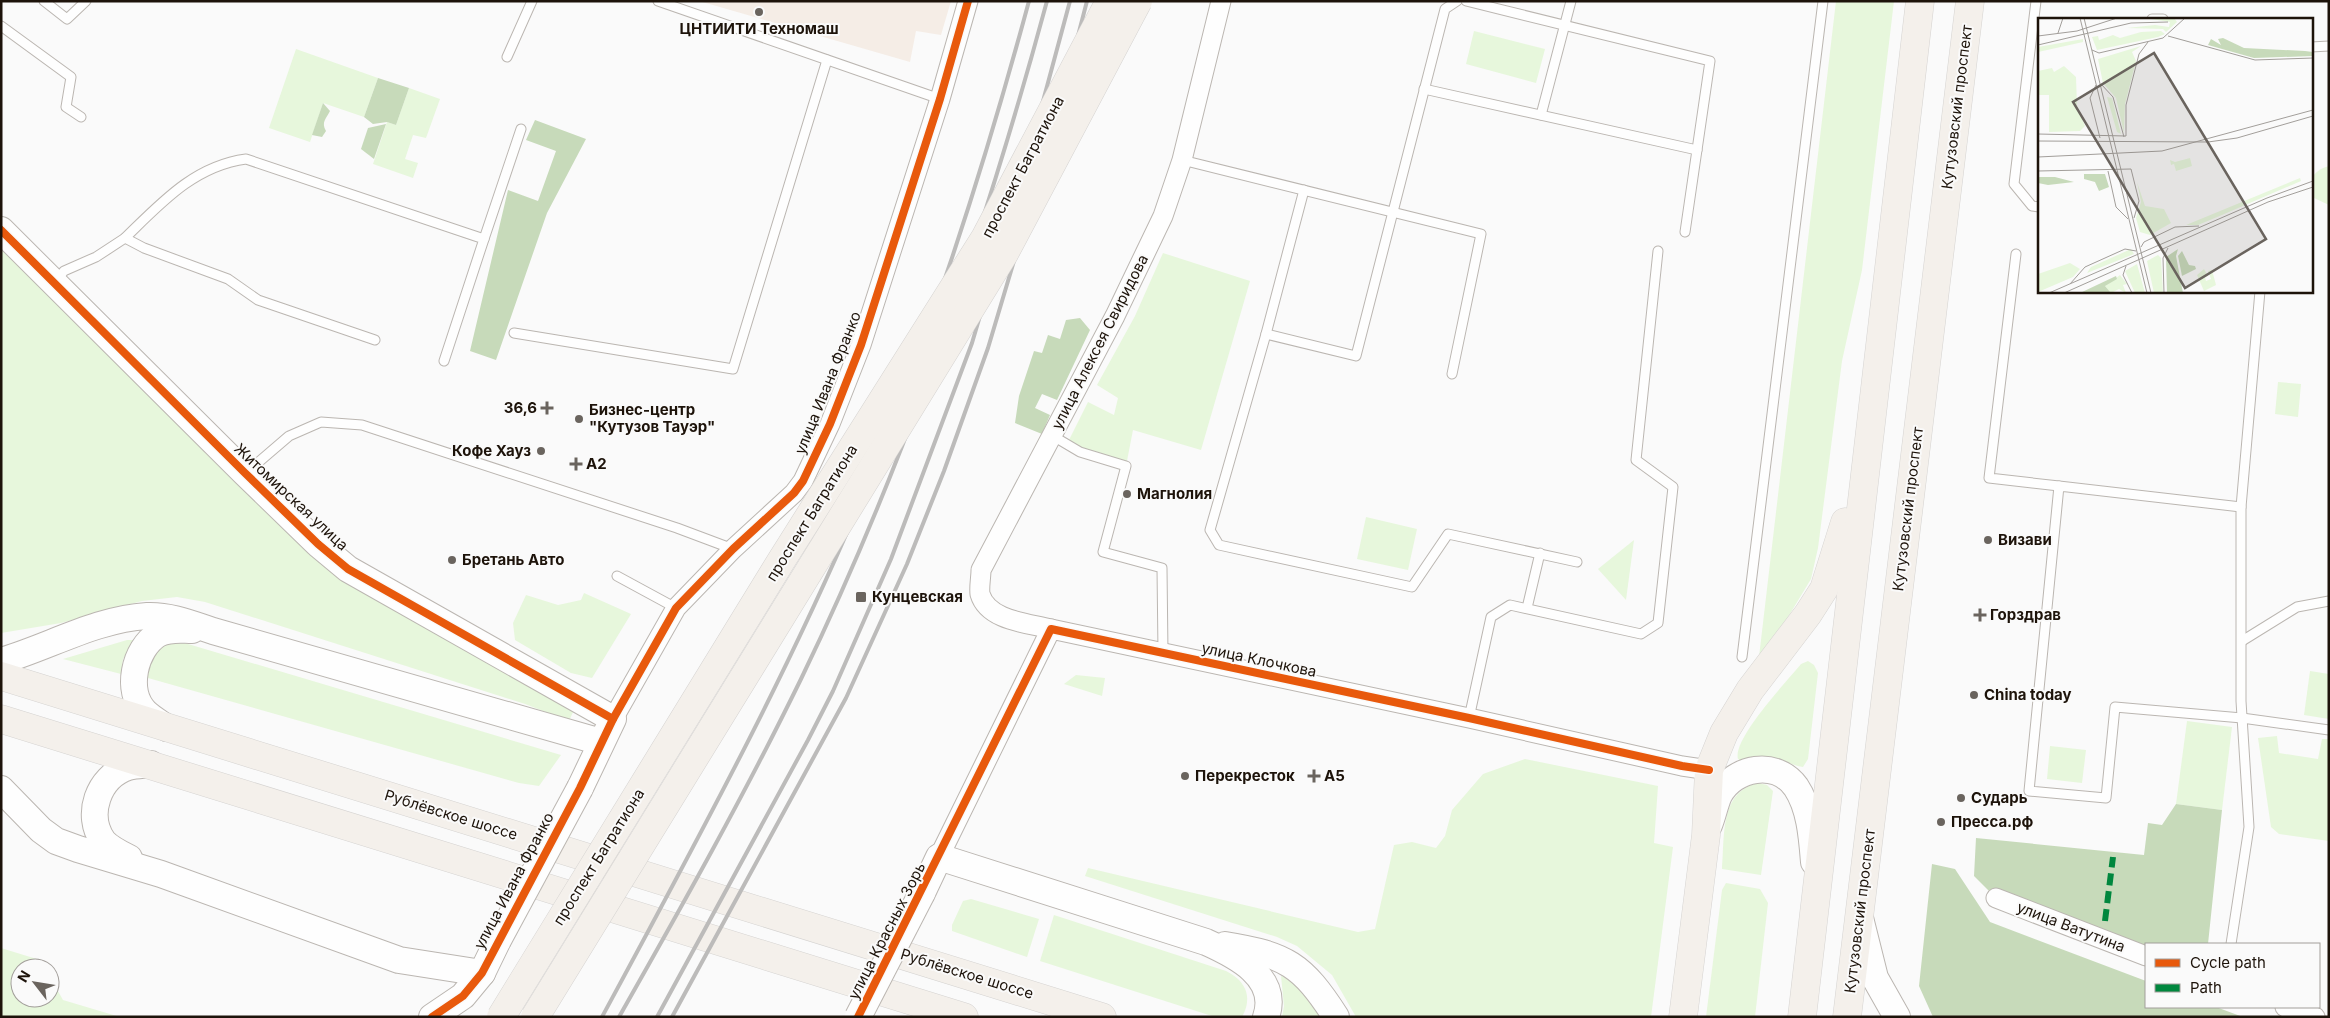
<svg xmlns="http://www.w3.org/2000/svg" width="2330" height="1018" font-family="Inter,sans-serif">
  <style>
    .built { fill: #f5ede6 }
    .green { fill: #e7f7dc }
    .forest { fill: #c7daba }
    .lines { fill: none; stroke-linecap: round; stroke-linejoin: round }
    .lane-casing { stroke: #bbb6b1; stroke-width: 11 }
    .street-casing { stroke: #bbb6b1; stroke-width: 21 }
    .secondary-casing { stroke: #bbb6b1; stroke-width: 28 }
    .primary-casing { stroke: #d5d3d1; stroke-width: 29 }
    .lane { stroke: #fefefe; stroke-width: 9 }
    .street { stroke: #fefefe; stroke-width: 19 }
    .secondary { stroke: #fefefe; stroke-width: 26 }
    .primary { stroke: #f4f0eb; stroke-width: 28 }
    .rail { stroke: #bcbbba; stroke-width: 4 }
    .secondary-bridge-casing { stroke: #bbb6b1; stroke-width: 28; stroke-linecap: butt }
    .primary-bridge-casing { stroke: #d5d3d1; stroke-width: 29; stroke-linecap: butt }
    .secondary-bridge { stroke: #fefefe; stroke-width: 26 }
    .primary-bridge { stroke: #f4f0eb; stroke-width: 28 }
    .quiet { stroke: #00873e; stroke-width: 6; stroke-dasharray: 12 6; stroke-linecap: butt }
    .cycleway-casing { stroke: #fafafa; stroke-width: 11 }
    .cycleway { stroke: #e8590c; stroke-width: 8 }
    .poi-dot { fill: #6a645e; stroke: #fafafa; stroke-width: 2 }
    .labels { text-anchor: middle; stroke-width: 4; stroke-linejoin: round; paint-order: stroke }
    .poi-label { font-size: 15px; font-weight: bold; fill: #1d130a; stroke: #fafafa; text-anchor: start }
    .street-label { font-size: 15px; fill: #1d130a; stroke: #fafafa }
    .inset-road { fill: none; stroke: #a29e9a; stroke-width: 1 }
    .view { fill: #6a645e; fill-opacity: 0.15; stroke: #6a645e; stroke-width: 2.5 }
    .inset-edge { fill: none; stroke: #1d130a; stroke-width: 2.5 }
  </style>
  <rect width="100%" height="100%" fill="#fafafa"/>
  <polygon class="built" points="699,1 951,1 941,35 916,31 910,62"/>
  <g class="green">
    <polygon points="1836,1 1894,1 1862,270 1842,361 1818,548 1811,579 1779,632 1759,657"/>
    <polygon points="1474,31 1545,49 1536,83 1466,64"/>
    <polygon points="296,49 378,78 364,117 323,103 310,142 269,128"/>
    <polygon points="409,88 440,99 426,138 413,135 405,159 418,163 413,178 373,164 387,122 396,125"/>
    <path d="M2329,166v39l-15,-7c-7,-17 -2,-27 15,-32z"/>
    <polygon points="1,245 312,552 574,710 569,721 525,704 205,602 177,597 142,601 61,623 1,633"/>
    <polygon points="1163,253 1250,281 1201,450 1133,430 1126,466 1067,444 1088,402 1114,415 1118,398 1097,385 1135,316"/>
    <polygon points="2278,382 2301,384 2298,417 2275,414"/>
    <polygon points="1366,517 1417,529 1408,570 1357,559"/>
    <polygon points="1634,540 1626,600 1598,569"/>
    <polygon points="584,593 631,614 592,678 571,673 515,640 513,623 526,595 558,605 581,600"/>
    <polygon points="127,640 134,640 123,659 121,674 63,659"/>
    <polygon points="178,641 561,755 539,786 519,783 148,678 147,668 159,648"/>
    <path d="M1808,661l6,4 4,8 -10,86 -5,8c-9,-1 -18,-7 -27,-7 -13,0 -26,7 -38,-1 -6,-20 50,-79 63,-95z"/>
    <polygon points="2310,671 2329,674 2329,719 2304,715"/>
    <polygon points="1076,675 1105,678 1102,696 1064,684"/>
    <polygon points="2187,721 2232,727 2222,810 2176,804"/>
    <polygon points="2277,736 2279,753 2318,759 2322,739 2329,739 2329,841 2279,834 2271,827 2258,738"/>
    <polygon points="2050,746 2086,750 2082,783 2047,779"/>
    <polygon points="1525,759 1658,786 1654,843 1673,847 1651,1017 1356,1017 1332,975 1297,946 1277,937 1085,876 1088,868 1358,932 1375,929 1394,845 1412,842 1436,848 1445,836 1452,810 1483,774"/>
    <path d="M1758,783l9,2 6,6 -12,84 -39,-6c3,-32 -3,-77 36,-86z"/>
    <polygon points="1726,883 1760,889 1768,903 1755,1017 1706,1017 1722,890"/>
    <polygon points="971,899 1039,919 1027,957 952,931 952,925 963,901"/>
    <path d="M1054,915l172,56c20,10 27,26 16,46h-27l-175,-56z"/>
    <polygon points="1,948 40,960 45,968 20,968 20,998 50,998 50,977 63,1000 120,1017 1,1017"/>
    <path d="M1281,976c19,3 31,26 42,41h-41l2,-11z"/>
  </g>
  <g class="forest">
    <polygon points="378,78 409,88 396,125 387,122 373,124 364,117"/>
    <path d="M323,103l7,8c-4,8 -9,11 -4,20l-4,6 -10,-2z"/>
    <polygon points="535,120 586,139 547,213 496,360 470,351 508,190 538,201 556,151 526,140"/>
    <polygon points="386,124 374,159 361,149 368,128"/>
    <polygon points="1080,318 1090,330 1057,400 1042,394 1035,408 1050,415 1042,434 1015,423 1019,396 1034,351 1042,353 1048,335 1060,339 1066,320"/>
    <polygon points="2176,804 2222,810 2208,944 2146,944 2146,956 1996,898 1974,876 1976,838 2144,855 2148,823 2162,825"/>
    <polygon points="1932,864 1955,869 1990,922 2146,981 2146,1007 2216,1007 2243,1017 1933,1017 1919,986"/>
  </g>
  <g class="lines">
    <defs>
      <g id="lane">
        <polyline points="44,1 67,19 86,1"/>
        <polyline points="658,1 940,99"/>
        <polyline points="1457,1 1445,9 1356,356 1266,334 1210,530 1219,545 1412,587 1448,534 1577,562"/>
        <polyline points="1466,1 1710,61 1685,232"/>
        <polyline points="2036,1 2014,184 2032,206 2039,207"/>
        <polyline points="2152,19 2163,19"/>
        <polyline points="1,26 71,77 66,107 81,117"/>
        <polyline points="2311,47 2329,46"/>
        <polyline points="507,57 532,1"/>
        <polyline points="1424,89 1697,150"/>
        <polyline points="1541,115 1571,1"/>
        <polyline points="1182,160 1481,234 1452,374"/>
        <path d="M125,238c36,-35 69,-72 121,-79l238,80 -40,122"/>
        <polyline points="484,239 521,129"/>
        <polyline points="2016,254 1989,478 2059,486"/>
        <polyline points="56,281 64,271 96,257 125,238 144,248 228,279 258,300 375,340"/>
        <polyline points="514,333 733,369 827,60"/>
        <polyline points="1266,334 1304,190"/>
        <polyline points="1053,436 1080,452 1126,466 1103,552 1162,568 1163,653"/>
        <polyline points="247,472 289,436 321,422 362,425 677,528 733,549"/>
        <polyline points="2241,507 2059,486 2029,791 2106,798 2115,707 2242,718 2329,730"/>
        <polyline points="617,576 676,608"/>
        <polyline points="1527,608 1540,553"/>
        <polyline points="2242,641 2297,607 2329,601"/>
        <polyline points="1742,657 1823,1"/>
        <polyline points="1469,718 1491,617 1510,605 1641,634 1658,623 1673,487 1636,460 1658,251"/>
        <polyline points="2231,944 2249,827 2241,701 2241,507 2260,291"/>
      </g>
      <g id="street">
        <path d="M1051,629c-23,-6 -63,-8 -71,-35 -1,-7 1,-17 1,-24l134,-254 48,-100 19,-56 39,-159"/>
        <polyline points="613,719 676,608 733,549 794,493 803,481 830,424 861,345 940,99 968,1"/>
        <polyline points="939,857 1051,629 1469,718 1682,766 1709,770"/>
        <polyline points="1996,898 2146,956"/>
        <polyline points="2285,1007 2315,1017"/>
      </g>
      <g id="secondary">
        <polyline points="1,230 245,473 318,544 348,569 613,719 580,788"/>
        <path d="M1,661c48,-14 95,-42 146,-45 23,-1 45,8 66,15l388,111"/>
        <path d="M167,728c-7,-5 -16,-10 -22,-16 -20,-21 -11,-63 13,-78 11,-6 23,-4 34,-4"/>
        <polyline points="1,789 41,830 56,841 78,849 161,874 399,960 482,973"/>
        <path d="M1709,825c4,-10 6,-21 10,-30 15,-28 57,-36 77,-8 14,21 16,50 18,75"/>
        <path d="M129,858c-8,-4 -20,-10 -26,-17 -18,-26 -5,-64 25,-74 7,-2 15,-2 23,-3"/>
        <path d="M922,893l17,-36 267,85c29,13 74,35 60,75"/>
        <polyline points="1860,918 1875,978 1897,1017"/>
        <path d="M1225,945c61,10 77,19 111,72"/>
        <polyline points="432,1017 463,996 482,973 498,940"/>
      </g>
      <g id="primary">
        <polyline points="1,676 1102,1017"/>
        <polyline points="1,719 964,1017"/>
        <polyline points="1683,1017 1706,835 1709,770 1724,733 1750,690 1808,614 1824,589 1845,522"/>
        <polyline points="1802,1017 1920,1"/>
        <polyline points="1847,1017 1970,1"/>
      </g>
    </defs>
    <use href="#lane" class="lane-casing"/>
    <use href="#street" class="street-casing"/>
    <use href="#secondary" class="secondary-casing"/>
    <use href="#primary" class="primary-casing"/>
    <use href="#lane" class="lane"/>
    <use href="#street" class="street"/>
    <use href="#secondary" class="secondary"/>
    <use href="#primary" class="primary"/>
    <g class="rail">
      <path d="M602,1017c102,-189 205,-378 284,-578 57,-143 103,-290 143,-438"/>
      <path d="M619,1017c63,-111 126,-223 182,-338 105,-217 183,-445 246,-678"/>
      <polyline points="657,1017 808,740 833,691 891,559 972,343 1039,116 1070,1"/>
      <polyline points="672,1017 846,698 907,564 944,471 988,348 1057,117 1087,1"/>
    </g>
    <defs>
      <g id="secondary-bridge">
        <polyline points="498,940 580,788"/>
        <polyline points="858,1017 922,893"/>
      </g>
      <g id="primary-bridge">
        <polyline points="501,1017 781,561 985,238 1110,1"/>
        <polyline points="535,1017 1004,254 1138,1"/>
      </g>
    </defs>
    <use href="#secondary-bridge" class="secondary-bridge-casing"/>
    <use href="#primary-bridge" class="primary-bridge-casing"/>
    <use href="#secondary-bridge" class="secondary-bridge"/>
    <use href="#primary-bridge" class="primary-bridge"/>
    <polyline class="quiet" points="2105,921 2113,857"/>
    <defs>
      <g id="cycleway">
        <polyline points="1,230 245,473 318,544 348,569 613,719"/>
        <polyline points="432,1017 463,996 482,973 580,788 613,719 676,608 733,549 794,493 803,481 830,424 861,345 940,99 968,1"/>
        <polyline points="858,1017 1051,629 1469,718 1682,766 1709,770"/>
      </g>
    </defs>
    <use href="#cycleway" class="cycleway-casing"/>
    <use href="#cycleway" class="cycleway"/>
  </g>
  <g class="poi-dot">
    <circle cx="759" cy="12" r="5"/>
    <path d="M544.5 400.5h5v5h5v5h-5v5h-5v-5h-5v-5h5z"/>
    <circle cx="579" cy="419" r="5"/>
    <circle cx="541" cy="451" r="5"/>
    <path d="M573.5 456.5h5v5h5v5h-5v5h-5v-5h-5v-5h5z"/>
    <circle cx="1127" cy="494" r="5"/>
    <circle cx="1988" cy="540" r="5"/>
    <circle cx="452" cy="560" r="5"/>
    <rect x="855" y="591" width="12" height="12" rx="2.5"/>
    <path d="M1977.5 607.5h5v5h5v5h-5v5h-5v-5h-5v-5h5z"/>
    <circle cx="1974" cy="695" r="5"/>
    <circle cx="1185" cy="776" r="5"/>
    <path d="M1311.5 768.5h5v5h5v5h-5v5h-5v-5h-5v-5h5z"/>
    <circle cx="1961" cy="798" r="5"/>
    <circle cx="1941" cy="822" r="5"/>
  </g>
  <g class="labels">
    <g class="poi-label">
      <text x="759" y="34" text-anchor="middle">ЦНТИИТИ Техномаш</text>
      <text x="537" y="413" text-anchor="end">36,6</text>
      <text x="589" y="415">Бизнес-центр<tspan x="589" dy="17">"Кутузов Тауэр"</tspan></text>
      <text x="531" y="456" text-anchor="end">Кофе Хауз</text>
      <text x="586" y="469">А2</text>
      <text x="1137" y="499">Магнолия</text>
      <text x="1998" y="545">Визави</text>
      <text x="462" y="565">Бретань Авто</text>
      <text x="872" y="602">Кунцевская</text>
      <text x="1990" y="620">Горздрав</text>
      <text x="1984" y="700">China today</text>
      <text x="1195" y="781">Перекресток</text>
      <text x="1324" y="781">А5</text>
      <text x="1971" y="803">Сударь</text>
      <text x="1951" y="827">Пресса.рф</text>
    </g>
    <g class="street-label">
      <text transform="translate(1957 107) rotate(-83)" y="5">Кутузовский проспект</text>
      <text transform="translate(1023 167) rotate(-62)" y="5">проспект Багратиона</text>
      <text transform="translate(1100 342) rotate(-63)" y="5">улица Алексея Свиридова</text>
      <text transform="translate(828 383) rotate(-68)" y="5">улица Ивана Франко</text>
      <text transform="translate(291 497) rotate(43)" y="5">Житомирская улица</text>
      <text transform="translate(1908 509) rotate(-83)" y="5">Кутузовский проспект</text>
      <text transform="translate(812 513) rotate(-58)" y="5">проспект Багратиона</text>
      <text transform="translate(1259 660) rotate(12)" y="5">улица Клочкова</text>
      <text transform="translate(451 815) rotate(17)" y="5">Рублёвское шоссе</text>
      <text transform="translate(599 857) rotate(-58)" y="5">проспект Багратиона</text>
      <text transform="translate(514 881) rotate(-62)" y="5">улица Ивана Франко</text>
      <text transform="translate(1860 911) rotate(-83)" y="5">Кутузовский проспект</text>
      <text transform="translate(2071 927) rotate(21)" y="5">улица Ватутина</text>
      <text transform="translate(887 931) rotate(-63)" y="5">улица Красных Зорь</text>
      <text transform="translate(967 974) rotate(17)" y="5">Рублёвское шоссе</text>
    </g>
  </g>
  <g transform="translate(2038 18)">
    <rect width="275" height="275" fill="#fafafa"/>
    <path d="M107,0h29l3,4 -11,10 -3,-3 -36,-1 28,-3 14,2 1,-5zM123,13l4,3 -7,3 -61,13 -5,-13 6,-1 1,4 14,-5 7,3 21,-6zM45,21v3l-45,10v-5zM103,28l-9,6 4,9 -11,43 -1,29 -8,-35 -13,-15 -5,-24zM26,48l12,11 1,29 8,20 -5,5 -31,1v-37h-11v-24l14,-3 2,4zM69,79l5,1 9,36 -4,-2zM152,140l2,8 -16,5 -2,-7 -3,1 -1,-5 5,2zM262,160l1,3 -79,34 -24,10h-12zM99,164l8,24 19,3 7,14 -21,12 -10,-3 -4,-14 5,-16zM93,231l3,5 -47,19 4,-6zM120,237l3,3 2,35h-9l-7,-32zM32,245l10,6 -7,8 -35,15v-18zM99,246l8,29h-10l-10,-22zM166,251l4,7 -3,1 1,4 5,-2 -3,-8 4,-1 4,15 -12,6 -7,-16zM82,257l7,9 -4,1 3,8 -7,-4 -8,4 -6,-7z" fill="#e7f7dc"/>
    <path d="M185,20l21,10 61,3 8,1v4l-59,2 -46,-13 3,-6 10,6 -3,-6zM46,156h21l4,13 -10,4 -4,-9 -11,-3zM0,159h17l19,5 -26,3 -10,-2zM140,231l-2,7 7,37h-16l-1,-36zM144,233l7,14 6,1 1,3 -14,7 -4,-20zM78,258l1,3 -12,7 6,7h-31z" fill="#c7daba"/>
    <path class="inset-road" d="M42,0l67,275M46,0l67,275M20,15l5,-15M0,18l39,-5 40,-13M130,18l87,24 58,-2M0,27l93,-22 37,-1M54,32l7,3 64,-15 22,-20M63,66l12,13 11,40M58,67l-6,13 10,40M0,116l88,2v-31l13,-51 9,-12M0,123l170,1 29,-4 76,-22M0,139l124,-6 151,-41M0,153l93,-2 8,32 -5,17M70,153l8,36 12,12M103,229l3,-5 31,-15 24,-1M88,248l-3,9 9,18M32,266l15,-17 40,-18 11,2M11,275l218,-95 46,-17M26,275l204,-91 45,-15M126,275l-1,-35 5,-10"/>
    <path class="view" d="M116,35l112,186 -81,49 -112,-186z"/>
    <rect width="275" height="275" class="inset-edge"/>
  </g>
  <rect width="2330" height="1018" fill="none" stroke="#1d130a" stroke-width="5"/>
  <rect x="2145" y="943" width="175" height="65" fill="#fafafa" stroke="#a29e9a"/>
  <rect x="2155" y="959" width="25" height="8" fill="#e8590c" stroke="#a29e9a"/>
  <text x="2190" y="968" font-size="15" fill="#1d130a">Cycle path</text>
  <rect x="2155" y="984" width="25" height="8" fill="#00873e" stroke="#a29e9a"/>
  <text x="2190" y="993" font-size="15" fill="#1d130a">Path</text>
  <g transform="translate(35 983) rotate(301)"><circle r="24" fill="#fafafa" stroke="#a29e9a"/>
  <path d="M0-4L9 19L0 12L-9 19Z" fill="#6a645e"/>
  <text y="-8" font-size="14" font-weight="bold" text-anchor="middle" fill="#1d130a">N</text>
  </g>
</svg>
